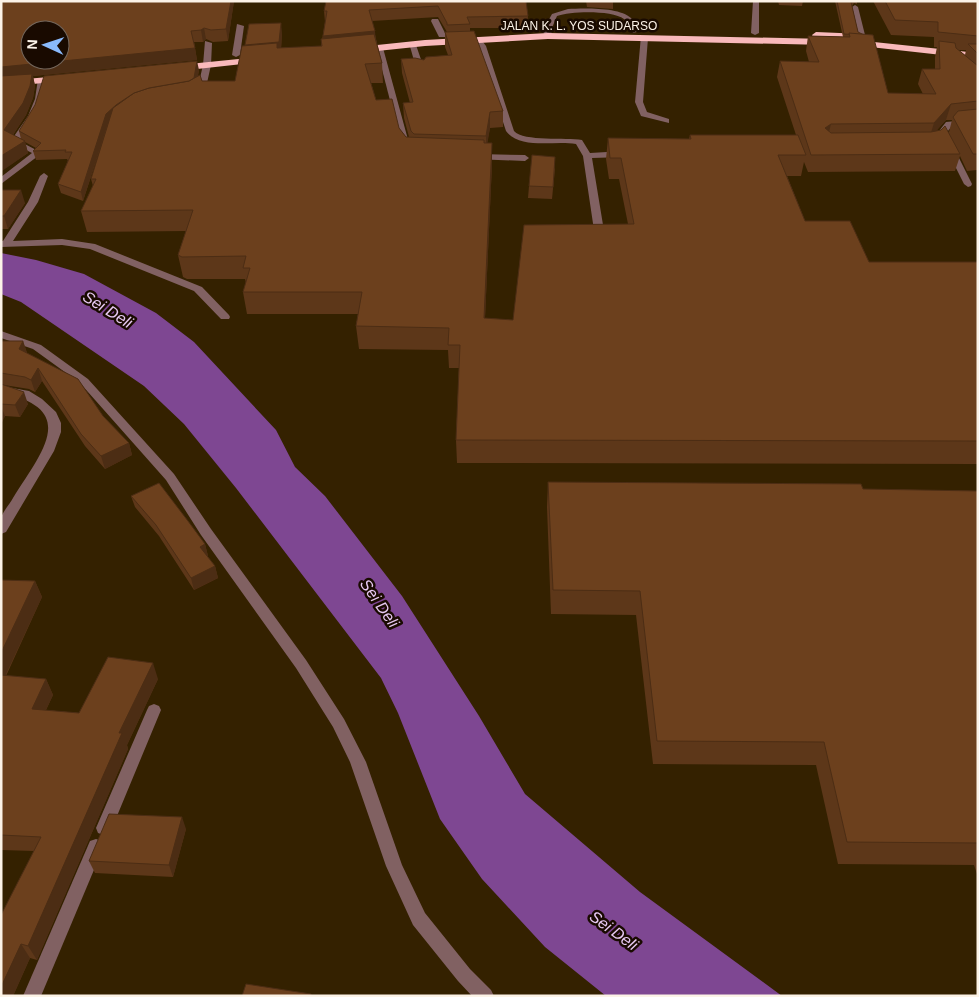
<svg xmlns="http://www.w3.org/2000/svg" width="979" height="997" font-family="Helvetica,sans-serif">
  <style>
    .water { fill: #7e4792 }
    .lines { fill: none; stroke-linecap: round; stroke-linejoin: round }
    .minor { fill: #816162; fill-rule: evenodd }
    .highway { fill: #f9b9bb; fill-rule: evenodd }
    .wall { fill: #5d3719; fill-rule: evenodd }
    .shaded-wall { fill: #4c2d14 }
    .building { fill: #6c401d; stroke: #4c2d14; fill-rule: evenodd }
    .labels { text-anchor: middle; stroke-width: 5; stroke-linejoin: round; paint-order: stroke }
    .far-street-label { font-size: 12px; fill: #fcf3e7; stroke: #190a00 }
    .water-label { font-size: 16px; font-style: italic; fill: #e8caf3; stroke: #190a00 }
  </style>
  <rect width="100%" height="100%" fill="#342100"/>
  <polygon class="water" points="1,253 36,260 84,274 156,313 194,342 276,430 295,467 325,496 402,596 479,716 525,794 640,892 782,996 606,996 545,947 482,879 440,819 398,713 381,678 236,488 184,424 144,386 21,302 1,294"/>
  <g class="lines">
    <g class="minor">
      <polygon points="753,1 759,1 759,33 755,35 751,33"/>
      <polygon points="855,5 858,7 866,39 859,37 852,7"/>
      <path d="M568,9c15,-1 52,-2 63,9 3,3 6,9 9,13l-7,2c-2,-4 -5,-11 -9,-14 -12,-9 -53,-8 -67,-3l-6,14 1,6 -7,2 -2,-8 9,-16z"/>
      <polygon points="432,19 438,19 446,35 445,37 439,37 431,21"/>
      <polygon points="237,24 244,26 240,55 236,57 232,55"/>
      <polygon points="641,36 648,38 643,102 647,112 669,119 669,123 641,116 635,102"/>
      <path d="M474,38h6l6,8 28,85c10,11 52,6 68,9l8,13 34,-2 4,3 -4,3 -32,1 13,79 -2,2h-6l-2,-2 -12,-81 -7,-12c-21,-4 -56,6 -70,-13l-28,-85 -5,-6z"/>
      <polygon points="205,41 212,43 211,65 205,92 197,96 193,94 197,91 203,65"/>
      <polygon points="409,43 416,45 425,71 424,73 417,71"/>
      <polygon points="376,46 383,48 410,147 409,149 402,147"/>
      <path d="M38,79l7,2c-3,24 -12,40 -26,60l23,12 -41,31v-7l31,-24 -22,-11 18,-26 7,-17z"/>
      <polygon points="978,119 978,123 952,126 939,142 932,140 946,122"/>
      <polygon points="950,145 954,148 972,184 971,186 968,187 964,184 946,148"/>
      <polygon points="477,154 525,155 529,158 525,161 474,159 473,157"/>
      <polygon points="44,173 48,176 38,202 13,241 62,239 95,244 202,287 229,315 230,317 229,319 221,319 194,291 90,249 62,245 1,247 1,241 3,241 28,202 40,176"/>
      <polygon points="1,331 41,345 88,379 174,474 211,529 306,660 344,719 366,762 402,865 425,913 470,969 491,990 494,996 472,996 458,981 413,925 386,866 350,762 333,727 296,668 201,535 166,480 80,383 33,349 1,338"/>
      <path d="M1,386l28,5 13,8 14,13 5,11v9l-7,19 -48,81 -5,2c0,-5 -1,-12 0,-16 2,-7 9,-14 12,-20 28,-45 68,-89 -12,-105z"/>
      <polygon points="154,704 159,706 161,710 112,828 110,833 104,835 98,833 96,828 147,710 149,706"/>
      <polygon points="96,839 102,841 104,846 41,996 23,996 90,841"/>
    </g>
    <g class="highway">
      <polygon points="816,32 863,34 867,37 863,40 813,37 812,35"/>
      <polygon points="548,33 827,39 831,42 827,45 548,39 425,46 358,53 354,50 358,47 425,40"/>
      <polygon points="855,40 978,53 978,59 852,45 852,41"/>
      <polygon points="258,57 261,58 261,62 179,71 174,68 179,65"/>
      <polygon points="61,76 64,77 64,81 1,87 1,81"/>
    </g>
  </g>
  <g class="wall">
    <path d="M1,1h233l-6,40 -15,1 -7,-3 -3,3h-9l3,18 -164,16 2,10 -2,12 -7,17 -13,20 8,4 -2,-8 180,-61 -1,6 4,5h33l10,-35 37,-13 -1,15 40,-2 4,-24 -1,-11 202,-10 2,15 -1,12h-57v3l33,80v16l-13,1 -3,15h5v21l-7,154 28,2 115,-96 -9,-45h-10l-3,-20 2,-21 81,1 1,-4h106l-19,-58 3,-16 29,1 -3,-11 2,-15 35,1 -8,-36h22v3l-3,-1 -2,3 6,26 30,61 35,1 -5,-10 4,-15h13v-12l2,-10h-3v-10l-43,-2 -18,-34h105v171l-1,-2 -10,1 -7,-15 -5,15 -147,1 -4,-10 -3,14h-14l18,45 64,41h109v202l-521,-1 -1,-23 3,-72h-10l-1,-18 -89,-1 -3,-23 2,-12h-111l-4,-22 3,-9 -1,-4h-58l-4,-2 -5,-22 8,-24 -99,1 -6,-21 12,-25 -2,-7 18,-57 -26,79 -22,-8 -3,-9 10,-23 -1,-2 -31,1 -3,-9 3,-3 -11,-6 3,11 -27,18zM438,17l9,15h-2v15l3,8 -24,5 -23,-1 1,14 8,30h-7l1,15 5,19h-3l-30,-37 -5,-17h12l-1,-20 -6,-24 -4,-18zM958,50h8l-1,5zM946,120h6l-3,12 -8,-2 -5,1z"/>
    <polygon points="586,1 613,1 613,9 587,7"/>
    <polygon points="778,1 803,1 802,6 779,5"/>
    <polygon points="555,168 552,199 528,198 529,186"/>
    <polygon points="1,190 25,203 8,229 1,229"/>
    <polygon points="1,341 23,341 27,353 103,416 129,443 132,455 105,469 85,446 42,381 35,392 29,389 4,385 28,404 20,417 5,416 1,424"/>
    <polygon points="548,482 863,489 978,491 978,877 974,865 838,864 816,765 653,764 636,615 551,614 547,507"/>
    <polygon points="131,496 205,544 208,556 207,556 215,566 218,578 194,590 159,536 135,507"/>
    <polygon points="1,580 35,581 42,597 6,676 46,679 53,695 46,710 79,713 158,679 127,745 128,749 37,960 30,958 13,996 34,851 1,850"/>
    <polygon points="186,829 173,877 95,873 89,861"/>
  </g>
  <g class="shaded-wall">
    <polygon points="231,1 234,1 228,41 226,29"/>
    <polygon points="281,23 282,33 281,52 246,55 245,45"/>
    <polygon points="204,28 206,39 203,42 201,30"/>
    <polygon points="375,31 376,43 324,48 323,36"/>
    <polygon points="195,48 197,60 33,76 35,86 33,98 26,115 8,142 4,130 1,67"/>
    <polygon points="197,61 199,70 195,89 118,113 108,123 83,201 81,192 106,114 116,105"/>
    <polygon points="951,104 946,120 929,139 934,123"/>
    <polygon points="490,112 490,128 486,152 486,136"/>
    <polygon points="831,124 827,140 825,128"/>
    <polygon points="25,141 28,153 2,171 1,156"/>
    <polygon points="492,143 492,164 484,340 484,318"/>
    <polygon points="21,190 25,203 8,229 4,216"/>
    <polygon points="23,341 27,353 19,349"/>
    <polygon points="38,368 42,381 35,392 31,380"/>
    <polygon points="24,392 28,404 20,417 15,405"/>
    <polygon points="1,406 5,416 1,424"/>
    <polygon points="129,443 132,455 105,469 101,456"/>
    <polygon points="205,544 208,556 203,558 200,547"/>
    <polygon points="215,566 218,578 194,590 191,578"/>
    <polygon points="35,581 42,597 1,685 1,653"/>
    <polygon points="153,663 158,679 127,745 128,749 37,960 28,946 119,733"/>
    <polygon points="46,679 53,695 39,725 32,709"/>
    <polygon points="182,817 186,829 173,877 169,865"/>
    <polygon points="21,944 30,958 13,996 1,996 1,987"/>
  </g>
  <g class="building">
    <path d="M1,1h230l-5,28 -15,1 -7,-2 -3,2 -10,1 4,17 -194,19zM30,30h30v30h-30z"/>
    <polygon points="326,1 526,1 528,16 467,17 470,24 447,25 447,23 438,6 369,10 375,31 323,36 327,11 324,11"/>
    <polygon points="837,1 852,1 851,2 858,32 864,35 844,34"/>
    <polygon points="885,1 978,1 978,36 938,32 938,22 895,20"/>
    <polygon points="281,23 279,42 245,45 249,24"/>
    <polygon points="474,31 503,111 490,112 486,136 414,134 411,131 403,103 413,102 401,59 415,58 424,60 426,57 452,55 445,32"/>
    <polygon points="849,33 873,35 888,93 936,94 922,69 940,69 939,41 955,43 956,48 978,66 978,101 951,104 934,123 831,124 825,128 831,133 931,132 941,130 945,126 960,154 811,155 780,61 819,62 808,36 850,37"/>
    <polygon points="374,34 382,63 365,64 376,100 392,99 399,128 406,137 484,140 484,143 492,143 484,318 513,320 524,225 634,224 621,158 610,158 608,138 691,139 690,135 798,135 806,155 778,155 805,221 850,221 869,262 978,262 978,441 456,440 460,345 448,345 449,328 356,326 362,292 243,292 250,268 243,268 246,256 182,257 178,255 193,210 81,211 96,179 91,179 113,108 134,93 149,88 189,81 200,75 202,81 235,81 242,46 277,43 277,48 322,46 321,39"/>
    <polygon points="968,44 978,44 978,54"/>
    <polygon points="197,61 194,78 189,81 149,88 134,93 116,105 106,114 81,192 58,184 72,152 65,152 66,150 33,151 41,143 19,131 35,105 44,76"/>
    <polygon points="32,74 30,86 23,103 4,130 25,141 1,156 1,76"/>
    <polygon points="978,109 978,154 973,154 953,117 958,111"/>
    <polygon points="532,155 555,157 553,187 529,186"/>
    <polygon points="1,190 21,190 4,216 1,216"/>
    <polygon points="1,341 23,341 19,349 78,379 103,416 129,443 101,456 81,434 38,368 31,380 25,377 1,373"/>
    <polygon points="1,384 24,392 15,405 1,404"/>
    <polygon points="548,482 861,484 863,489 978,491 978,843 847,842 824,742 657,741 640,591 553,590"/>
    <polygon points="159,483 188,521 205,544 200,547 215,566 191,578 156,525 131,496"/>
    <polygon points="1,580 35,581 1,653"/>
    <polygon points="108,657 153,663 119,733 122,733 28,946 21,944 1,987 1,915 41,837 1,835 1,675 46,679 32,709 79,713"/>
    <polygon points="109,814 182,817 169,865 89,861"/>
    <polygon points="246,984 311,994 311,996 242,996"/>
  </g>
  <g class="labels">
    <g class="far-street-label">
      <text x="579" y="30">JALAN K. L. YOS SUDARSO</text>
    </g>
    <g class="water-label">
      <text transform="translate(108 309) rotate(32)" y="6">Sei Deli</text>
      <text transform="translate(380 603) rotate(55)" y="6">Sei Deli</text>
      <text transform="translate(614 930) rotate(36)" y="6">Sei Deli</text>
    </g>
  </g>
  <rect width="979" height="997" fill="none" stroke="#fcf3e7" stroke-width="5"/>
  <g transform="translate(45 45) rotate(273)"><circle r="24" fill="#190a00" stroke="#74675c"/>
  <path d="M0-4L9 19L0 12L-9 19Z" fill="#8abafc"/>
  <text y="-8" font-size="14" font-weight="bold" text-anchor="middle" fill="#fcf3e7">N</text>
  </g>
</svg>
